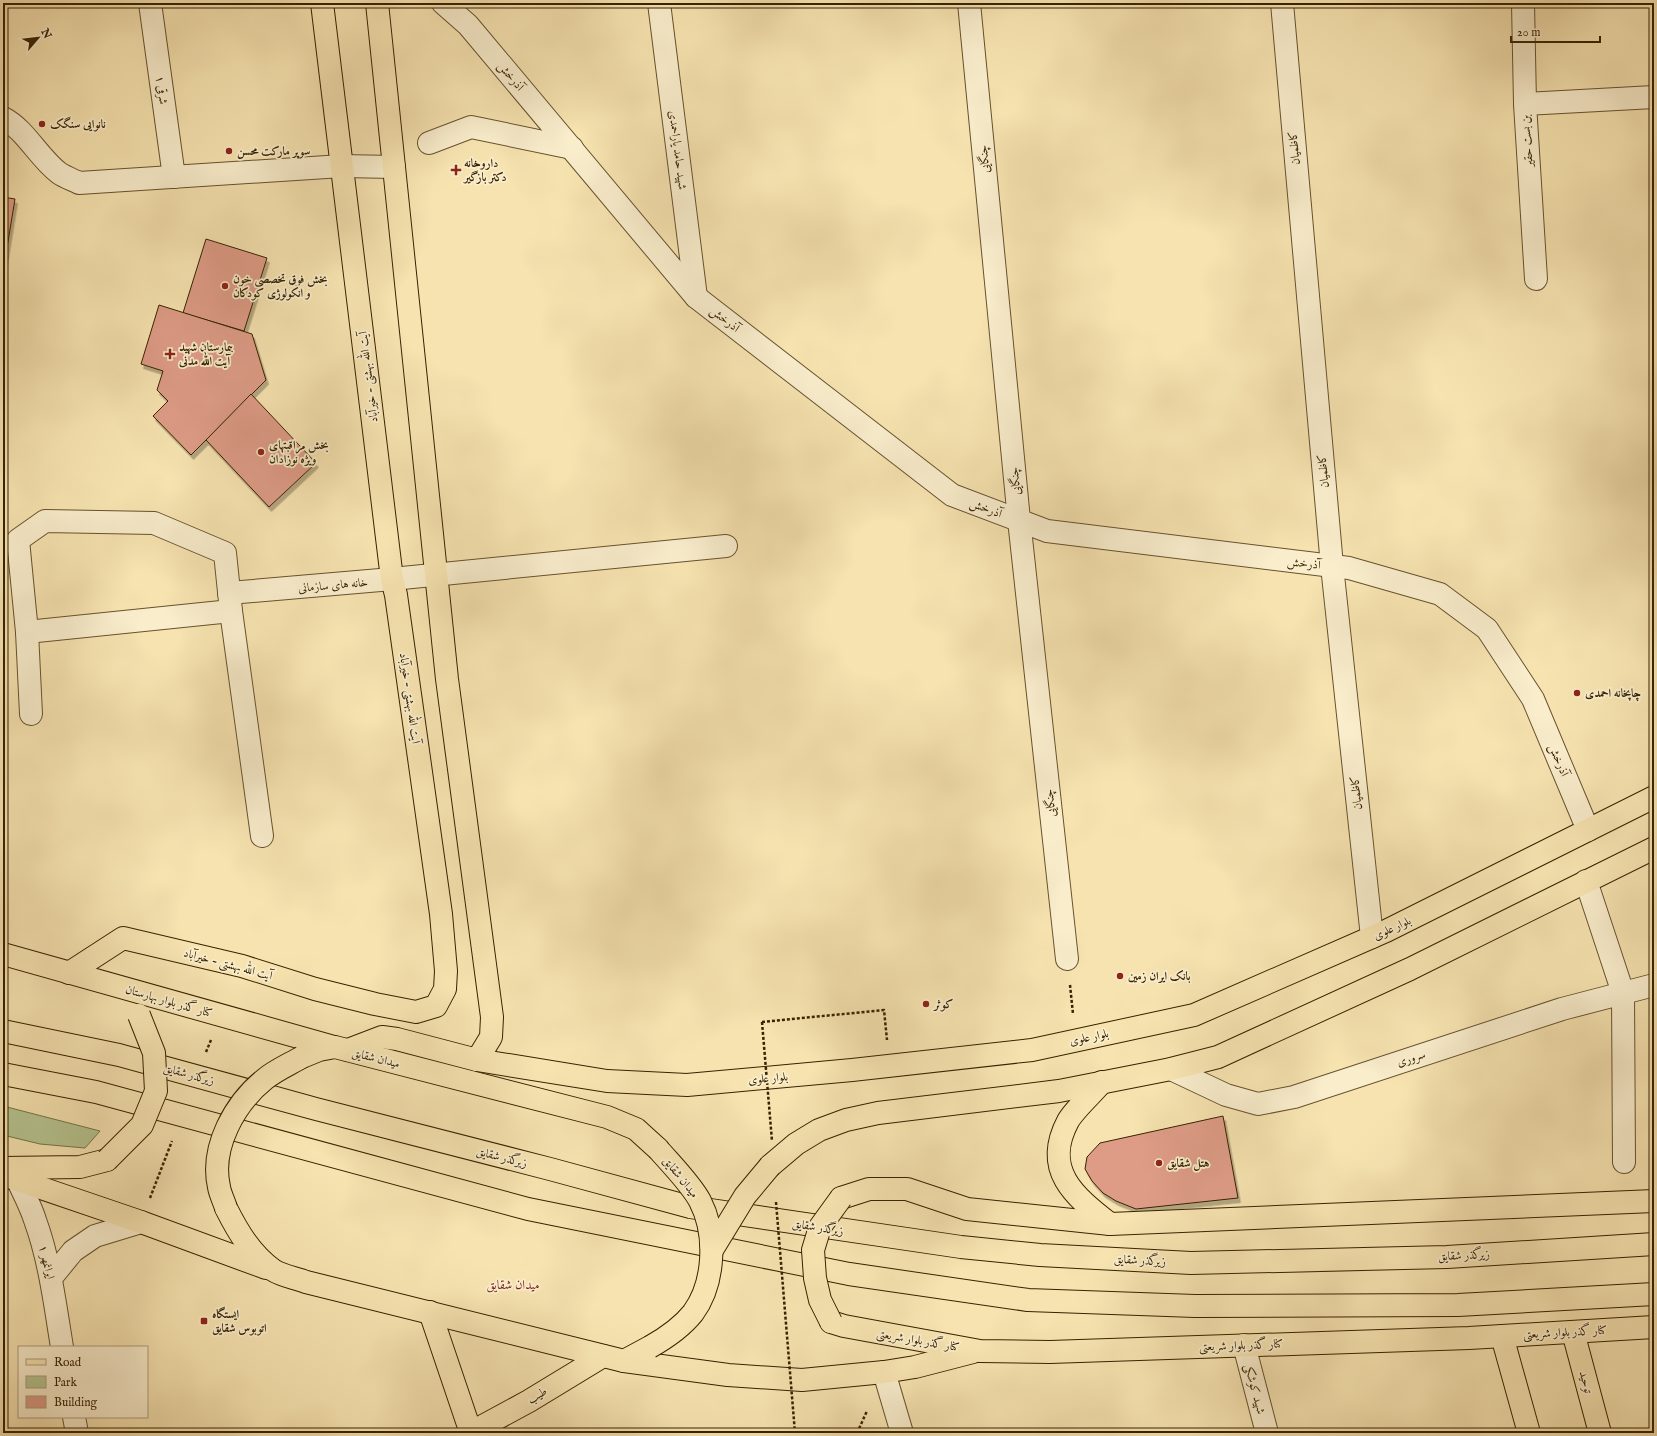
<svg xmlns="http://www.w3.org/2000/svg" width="1657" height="1436" font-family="'IM FELL English',Amiri,serif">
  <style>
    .green { fill: #b6c590; stroke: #767448 }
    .building { fill: #de9c87; stroke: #372201; filter: url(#shadow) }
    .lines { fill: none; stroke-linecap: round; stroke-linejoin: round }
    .minor-casing { stroke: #67522d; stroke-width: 24 }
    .major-casing { stroke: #372201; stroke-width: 24 }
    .path { stroke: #372201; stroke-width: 2.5; stroke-dasharray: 3 2; stroke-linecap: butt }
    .minor { stroke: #f9edcc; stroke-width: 22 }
    .major { stroke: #f6e3b0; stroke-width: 22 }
    .major-bridge-casing { stroke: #372201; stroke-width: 24; stroke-linecap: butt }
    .path-bridge { stroke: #372201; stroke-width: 2.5; stroke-dasharray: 3 2; stroke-linecap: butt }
    .major-bridge { stroke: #f6e3b0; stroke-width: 22 }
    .poi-dot { fill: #8f2418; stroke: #f9edcc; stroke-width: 1.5 }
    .labels { text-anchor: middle; stroke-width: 3.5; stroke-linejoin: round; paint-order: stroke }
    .street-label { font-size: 12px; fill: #372201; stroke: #f9edcc }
    .poi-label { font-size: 12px; font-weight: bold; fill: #372201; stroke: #f9edcc; text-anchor: start }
    .neighbourhood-label { font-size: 13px; fill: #7a1f14; stroke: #f9edcc }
  </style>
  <defs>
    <filter id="shadow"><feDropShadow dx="2.5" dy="4.5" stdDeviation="0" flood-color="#0004"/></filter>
  </defs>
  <rect width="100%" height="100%" fill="#f6e3b0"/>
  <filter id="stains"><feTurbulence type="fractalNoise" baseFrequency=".005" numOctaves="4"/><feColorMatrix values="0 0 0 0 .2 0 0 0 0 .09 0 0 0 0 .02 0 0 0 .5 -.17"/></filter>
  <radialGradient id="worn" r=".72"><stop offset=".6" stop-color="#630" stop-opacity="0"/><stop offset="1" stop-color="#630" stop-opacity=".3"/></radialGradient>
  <polygon class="green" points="3,1106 100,1131 85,1148 40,1144 3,1135"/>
  <g class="building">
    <polygon points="3,197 15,199 3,272"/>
    <polygon points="206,239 267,258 244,331 183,313"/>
    <polygon points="159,305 252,334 266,380 191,455 153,416 168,401 157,390 163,371 141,364"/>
    <polygon points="251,394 316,463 269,507 206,440"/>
    <polygon points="1223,1116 1238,1198 1136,1209 1116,1201 1103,1193 1092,1181 1085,1169 1087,1157 1100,1143"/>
  </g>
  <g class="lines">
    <defs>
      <g id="minor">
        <polyline points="150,3 174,177"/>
        <polyline points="443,3 468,25 696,297 952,495 1047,531 1349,568 1440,594 1487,629 1533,699 1588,830"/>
        <polyline points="659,3 696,297"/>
        <polyline points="969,3 1019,520 1067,959"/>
        <polyline points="1282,3 1332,566 1372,937"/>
        <polyline points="1523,3 1525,104 1536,279"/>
        <polyline points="1525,104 1654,97"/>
        <path d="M3,118c23,12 35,39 56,55 6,4 14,7 20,10l263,-17 52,1"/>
        <polyline points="429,143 471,127 572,148"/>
        <polyline points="229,593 392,579 726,546"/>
        <polyline points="27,632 231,611"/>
        <polyline points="31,714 27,632 18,540 45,521 154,523 225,553 231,611 262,836"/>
        <polyline points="1586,881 1623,993 1624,1162"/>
        <polyline points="1171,1069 1226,1095 1258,1104 1294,1097 1562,1009 1654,985"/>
        <path d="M18,1181c6,13 13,26 17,39 15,41 20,85 27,127"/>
        <polyline points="51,1278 73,1251 95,1236 141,1222"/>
        <polyline points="1244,1345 1267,1433"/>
        <polyline points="884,1372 902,1433"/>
        <polyline points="74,1417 77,1433"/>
      </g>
      <g id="major">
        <polyline points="377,3 447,679 492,1017 491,1037 477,1060"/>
        <polyline points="3,954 334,1047"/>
        <polyline points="69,973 123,938 242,966 315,989 375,1004 416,1012 436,1006 445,989 446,971 441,914 396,595 392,579 322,3"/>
        <polyline points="3,1031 119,1055 316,1109 550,1169 690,1207 961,1247 1040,1255 1191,1263 1447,1257 1654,1244"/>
        <polyline points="348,1050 382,1037 397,1039 477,1060 607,1081 687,1085 852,1070 1032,1050 1194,1015 1386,931 1654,797"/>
        <polyline points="302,1057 319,1050 335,1047 607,1117 636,1129 658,1149"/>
        <polyline points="3,1074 96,1092 528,1209 849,1274 1028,1300 1195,1306 1458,1305 1654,1294"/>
        <path d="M1102,1082c-9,11 -28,28 -34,39 -26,49 6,75 42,103"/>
        <polyline points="770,1166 796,1144 819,1130 846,1120 878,1113 1059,1091 1171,1069 1218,1057 1410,969 1654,848"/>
        <polyline points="3,1168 80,1167 107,1160"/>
        <polyline points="3,1175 141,1222 266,1268"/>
        <polyline points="841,1198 869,1189 907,1189 967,1209 1110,1224 1654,1201"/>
        <path d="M226,1208c12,24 25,46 47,62 9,6 23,8 33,12l318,79 26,-14"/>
        <polyline points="430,1312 471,1433"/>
        <polyline points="831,1322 844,1326 980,1351 1050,1352 1469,1338 1654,1327"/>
        <polyline points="1573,1332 1600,1433"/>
        <polyline points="1502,1336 1529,1433"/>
        <polyline points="624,1361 728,1375 802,1380 884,1372 915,1367 973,1352"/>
        <polyline points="470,1433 529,1401 603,1356"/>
      </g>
    </defs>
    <use href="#minor" class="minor-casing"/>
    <use href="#major" class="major-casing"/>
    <g class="path">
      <polyline points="1070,985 1073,1014"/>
      <polyline points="762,1022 884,1010 887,1040"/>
      <polyline points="206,1052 211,1040"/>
      <polyline points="150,1198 172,1141"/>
      <polyline points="857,1433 867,1411"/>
    </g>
    <use href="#minor" class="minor"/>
    <use href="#major" class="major"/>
    <defs>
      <g id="major-bridge">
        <polyline points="107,1160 142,1125 156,1091 154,1053 139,1015"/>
        <path d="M226,1208c-2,-7 -6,-14 -7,-21 -9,-40 16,-84 46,-108 11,-9 25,-15 37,-22"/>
        <polyline points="712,1250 745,1196 770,1166"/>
        <polyline points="831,1322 820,1300 815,1278 813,1250 820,1227 841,1198"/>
        <path d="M650,1347c16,-9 31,-19 43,-34 22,-30 24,-79 7,-112 -9,-17 -29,-37 -42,-52"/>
      </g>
    </defs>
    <use href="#major-bridge" class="major-bridge-casing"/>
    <g class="path-bridge">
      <polyline points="762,1022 772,1141"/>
      <polyline points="776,1202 795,1433"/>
    </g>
    <use href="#major-bridge" class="major-bridge"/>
  </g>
  <g class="poi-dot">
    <circle cx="42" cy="124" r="4"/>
    <circle cx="229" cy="151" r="4"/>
    <path d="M454 164h4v4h4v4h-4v4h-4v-4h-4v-4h4z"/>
    <circle cx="225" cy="286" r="4"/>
    <path d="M168 348h4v4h4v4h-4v4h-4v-4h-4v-4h4z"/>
    <circle cx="261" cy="452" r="4"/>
    <circle cx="1577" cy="693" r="4"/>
    <circle cx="1120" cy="976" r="4"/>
    <circle cx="926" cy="1004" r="4"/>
    <circle cx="1159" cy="1163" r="4"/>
    <rect x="200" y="1317" width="8" height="8" rx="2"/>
  </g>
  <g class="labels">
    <g class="street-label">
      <text transform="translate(511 76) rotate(50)" y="4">آذرخش</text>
      <text transform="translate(162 90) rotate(82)" y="4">شرقی ۱</text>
      <text transform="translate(1527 141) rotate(-94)" y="4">بن بست حقیر</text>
      <text transform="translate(1294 148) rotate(-95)" y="4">کاظمیان</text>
      <text transform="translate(678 150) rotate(83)" y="4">شهید حامد یاراحمدی</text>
      <text transform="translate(984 159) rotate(-95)" y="4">چنگایی</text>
      <text transform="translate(725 319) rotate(38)" y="4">آذرخش</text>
      <text transform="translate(368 377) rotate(-97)" y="4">آیت الله بهشتی - خیرآباد</text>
      <text transform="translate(1323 471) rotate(-95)" y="4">کاظمیان</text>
      <text transform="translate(1015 481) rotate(-95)" y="4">چنگایی</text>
      <text transform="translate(986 508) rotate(21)" y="4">آذرخش</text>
      <text transform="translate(1304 563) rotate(7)" y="4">آذرخش</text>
      <text transform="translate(333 585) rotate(-5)" y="4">خانه های سازمانی</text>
      <text transform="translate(410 698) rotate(82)" y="4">آیت الله بهشتی - خیرآباد</text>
      <text transform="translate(1559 760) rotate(67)" y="4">آذرخش</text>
      <text transform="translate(1356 793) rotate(-96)" y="4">کاظمیان</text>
      <text transform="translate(1050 803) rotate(-96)" y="4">چنگایی</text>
      <text transform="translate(1392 928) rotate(-25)" y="4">بلوار علوی</text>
      <text transform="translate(228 964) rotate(15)" y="4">آیت الله بهشتی - خیرآباد</text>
      <text transform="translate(169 1001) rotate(16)" y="4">کنار گذر بلوار بهارستان</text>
      <text transform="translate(1089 1037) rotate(-12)" y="4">بلوار علوی</text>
      <text transform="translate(376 1058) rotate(14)" y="4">میدان شقایق</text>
      <text transform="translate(1411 1058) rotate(-18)" y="4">سروری</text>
      <text transform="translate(189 1074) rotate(15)" y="4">زیرگذر شقایق</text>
      <text transform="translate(768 1078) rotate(-5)" y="4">بلوار علوی</text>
      <text transform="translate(502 1157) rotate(14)" y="4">زیرگذر شقایق</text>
      <text transform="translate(681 1177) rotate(51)" y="4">میدان شقایق</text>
      <text transform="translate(818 1227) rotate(9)" y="4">زیرگذر شقایق</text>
      <text transform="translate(1464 1255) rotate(-3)" y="4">زیرگذر شقایق</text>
      <text transform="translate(1140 1260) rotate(3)" y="4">زیرگذر شقایق</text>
      <text transform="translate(47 1262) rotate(77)" y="4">ایرانمهر ۱</text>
      <text transform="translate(1565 1332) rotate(-3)" y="4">کنار گذر بلوار شریعتی</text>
      <text transform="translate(918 1340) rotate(10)" y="4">کنار گذر بلوار شریعتی</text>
      <text transform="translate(1241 1345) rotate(-2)" y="4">کنار گذر بلوار شریعتی</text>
      <text transform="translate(1586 1382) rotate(75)" y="4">توحید</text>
      <text transform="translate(1255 1389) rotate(75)" y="4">شهید کوشکی</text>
      <text transform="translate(537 1395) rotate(-31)" y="4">طیب</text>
    </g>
    <g class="poi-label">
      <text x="50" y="128">نانوایی سنگک</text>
      <text x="237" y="155">سوپر مارکت محسن</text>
      <text x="464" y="167">داروخانه<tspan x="464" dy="14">دکتر بازگیر</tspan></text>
      <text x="233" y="283">بخش فوق تخصصی خون<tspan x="233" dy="14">و انکولوژی کودکان</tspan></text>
      <text x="179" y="351">بیمارستان شهید<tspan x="179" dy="14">آیت الله مدنی</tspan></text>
      <text x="269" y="449">بخش مراقبتهای<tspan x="269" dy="14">ویژه نوزادان</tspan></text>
      <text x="1585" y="697">چاپخانه احمدی</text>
      <text x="1128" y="980">بانک ایران زمین</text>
      <text x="934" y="1008">کوثر</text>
      <text x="1167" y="1167">هتل شقایق</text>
      <text x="212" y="1318">ایستگاه<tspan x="212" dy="14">اتوبوس شقایق</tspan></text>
    </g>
    <g class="neighbourhood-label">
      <text x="513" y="1289">میدان شقایق</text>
    </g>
  </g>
  <rect width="1657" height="1436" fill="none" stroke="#f6e3b0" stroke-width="16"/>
  <rect x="4" y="4" width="1649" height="1428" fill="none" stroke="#372201" stroke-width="2"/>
  <rect x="8" y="8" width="1641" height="1420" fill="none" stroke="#372201"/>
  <rect x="18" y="1346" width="130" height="72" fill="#f9edcc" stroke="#ab9c7b"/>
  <rect x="26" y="1359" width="20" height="6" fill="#f6e3b0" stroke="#ab9c7b"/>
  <text x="54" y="1366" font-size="12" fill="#372201">Road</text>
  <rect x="26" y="1376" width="20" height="12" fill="#b6c590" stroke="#ab9c7b"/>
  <text x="54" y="1386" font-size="12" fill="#372201">Park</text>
  <rect x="26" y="1396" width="20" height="12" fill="#de9c87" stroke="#ab9c7b"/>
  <text x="54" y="1406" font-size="12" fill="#372201">Building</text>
  <g transform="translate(38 38) rotate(62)" stroke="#f9edcc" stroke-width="3" paint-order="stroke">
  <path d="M0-3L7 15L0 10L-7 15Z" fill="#372201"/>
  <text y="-6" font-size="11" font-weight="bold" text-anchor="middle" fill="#372201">N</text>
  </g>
  <path d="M1511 36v6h89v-6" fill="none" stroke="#372201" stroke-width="2"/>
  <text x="1517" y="36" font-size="12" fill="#372201" stroke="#f9edcc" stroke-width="3" paint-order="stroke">20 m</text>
  <rect width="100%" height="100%" filter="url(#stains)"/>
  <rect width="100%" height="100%" fill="url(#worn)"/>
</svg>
